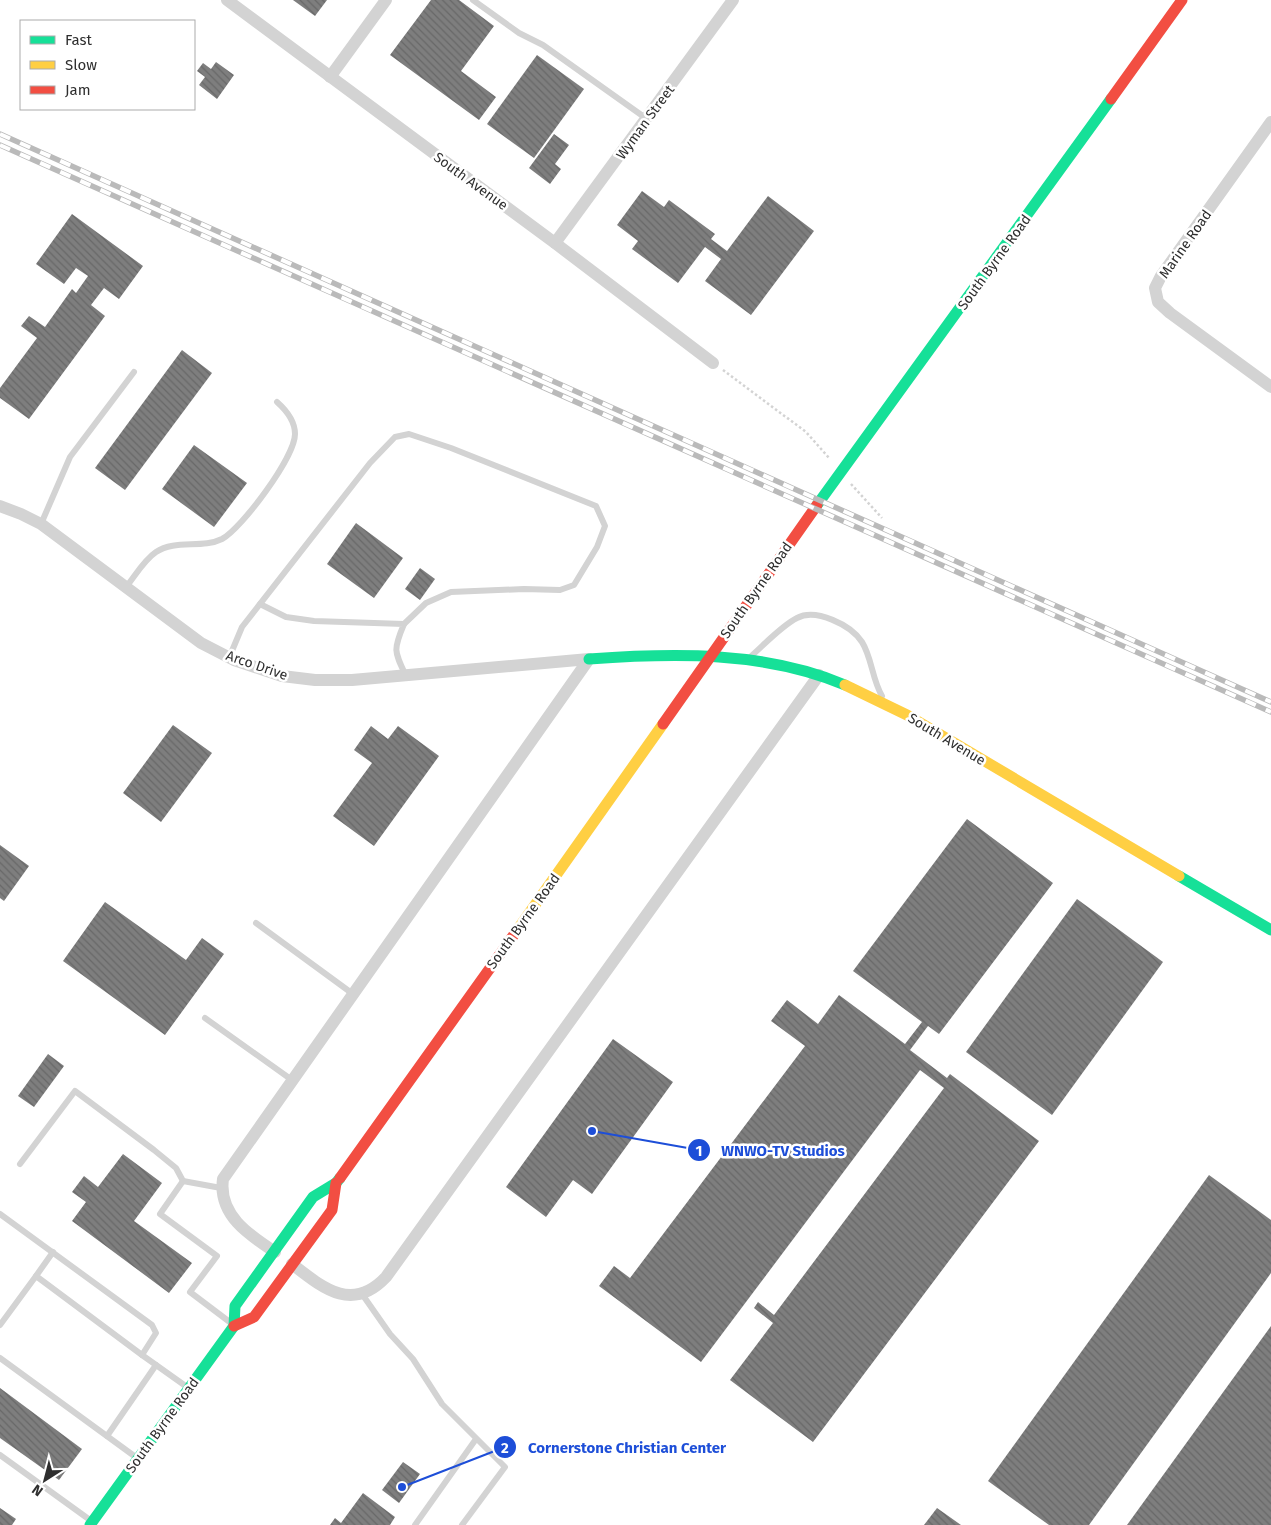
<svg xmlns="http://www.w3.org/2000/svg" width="1271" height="1525" font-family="'Fira Sans',sans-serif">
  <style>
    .building { fill: url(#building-back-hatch) }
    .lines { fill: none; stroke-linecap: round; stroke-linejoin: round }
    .path { stroke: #d3d3d3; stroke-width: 2.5; stroke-dasharray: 2.5 2.5; stroke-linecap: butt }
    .lane { stroke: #d3d3d3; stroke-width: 6 }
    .street { stroke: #d3d3d3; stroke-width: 12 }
    .fast { stroke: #16e098; stroke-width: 11 }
    .slow { stroke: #ffcf43; stroke-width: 11 }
    .jam { stroke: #f24e42; stroke-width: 11 }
    .rail-casing { stroke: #bababa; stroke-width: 5.5 }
    .rail { stroke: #fff; stroke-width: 4; stroke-dasharray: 11; stroke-linecap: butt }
    .labels { text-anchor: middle; stroke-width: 5; stroke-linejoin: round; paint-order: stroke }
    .street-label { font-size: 14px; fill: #2e2e2e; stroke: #fff }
    .leader { fill: none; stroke: #1d4ed8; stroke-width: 2 }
    .callout-dot { fill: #1d4ed8; stroke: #fff; stroke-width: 2 }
    .mark-label { font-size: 15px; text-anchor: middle; font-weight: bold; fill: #fff }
    .callout-label { font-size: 15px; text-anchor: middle; font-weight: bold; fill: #1d4ed8; stroke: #fff; stroke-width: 5; stroke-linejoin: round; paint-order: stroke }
  </style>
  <defs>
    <pattern id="building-back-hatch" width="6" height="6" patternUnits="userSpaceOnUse" patternTransform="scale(1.25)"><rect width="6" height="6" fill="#7e7e7e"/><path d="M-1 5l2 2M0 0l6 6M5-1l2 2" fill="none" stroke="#686868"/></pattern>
  </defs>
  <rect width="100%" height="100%" fill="#fff"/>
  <g class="building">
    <polygon points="293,0 327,0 315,16"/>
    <polygon points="431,0 459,0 494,26 461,71 496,97 479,120 390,55"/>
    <polygon points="537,55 584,89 534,158 487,124"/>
    <polygon points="216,62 234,75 217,99 199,85 205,77 197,71 203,63 211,69"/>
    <polygon points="554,134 569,145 555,164 561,169 550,184 529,168"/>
    <polygon points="642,191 664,207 669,200 715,234 711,239 727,251 768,196 814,231 751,315 705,281 721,259 705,247 678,283 632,249 638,241 617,225"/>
    <polygon points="72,214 143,266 119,299 104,288 91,305 105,316 29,419 0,398 0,388 37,338 21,326 29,316 45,327 72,289 76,293 88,276 76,268 64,284 36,264"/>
    <polygon points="182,350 212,373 125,490 95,468"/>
    <polygon points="194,445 247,483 214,527 162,489"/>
    <polygon points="356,523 403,558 374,598 327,564"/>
    <polygon points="420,568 435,579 420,600 405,589"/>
    <polygon points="173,725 212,753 161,822 123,793"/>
    <polygon points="371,726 388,739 398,726 439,756 374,846 333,816 372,763 354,750"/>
    <polygon points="967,819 1053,883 939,1034 928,1026 910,1050 947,1078 950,1074 1039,1141 813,1442 730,1380 773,1323 754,1308 758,1302 774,1315 944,1088 920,1070 701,1362 599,1286 614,1266 630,1278 805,1046 771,1021 787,1000 818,1024 839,995 905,1044 922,1022 853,971"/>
    <polygon points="0,845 29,866 4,901 0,898"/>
    <polygon points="1077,899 1163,962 1052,1115 966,1052"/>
    <polygon points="105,902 186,960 202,938 224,954 165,1035 63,961"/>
    <polygon points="613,1039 673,1082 592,1194 573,1180 546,1217 506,1187"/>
    <polygon points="48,1054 64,1066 34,1107 18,1096"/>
    <polygon points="123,1154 162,1183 134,1221 192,1263 169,1293 72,1221 86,1202 72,1192 84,1176 98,1187"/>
    <polygon points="1209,1175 1271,1220 1271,1273 1089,1525 1049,1525 988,1481"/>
    <polygon points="1271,1326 1271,1525 1127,1525"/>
    <polygon points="0,1388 82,1449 59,1480 0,1438"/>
    <polygon points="403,1462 420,1474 399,1503 382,1490"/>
    <polygon points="363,1493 395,1517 390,1525 330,1525 335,1518 341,1523"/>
    <polygon points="0,1508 16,1519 12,1525 0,1525"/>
    <polygon points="937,1508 961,1525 924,1525"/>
  </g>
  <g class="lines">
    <g class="path">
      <polyline points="723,370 806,432 830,459"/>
      <polyline points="851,484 882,518"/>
    </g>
    <g class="lane">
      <polyline points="473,0 519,33 543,45 647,119"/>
      <polyline points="41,524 70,457 134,372"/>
      <path d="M126,587c9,-11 18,-27 30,-35 19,-13 46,-3 66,-13 20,-11 73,-82 73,-105 0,-12 -9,-24 -18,-32"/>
      <path d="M260,604l26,13 28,4 90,3c-11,26 -10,27 2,52"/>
      <polyline points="229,658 242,627 370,463 395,437 409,434 451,448 596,506 605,526 597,547 574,585 560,590 524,589 451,592 426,603 404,624"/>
      <path d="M749,658c14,-12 32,-32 48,-40 19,-10 54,7 65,24 10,16 10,37 20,54"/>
      <polyline points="256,923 353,994"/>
      <polyline points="205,1018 292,1080"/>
      <polyline points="20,1164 75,1091 154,1150 176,1168 183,1181"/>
      <polyline points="221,1188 183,1181 160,1214 217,1256 190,1292 231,1323"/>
      <polyline points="0,1214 152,1325 156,1333 142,1355 187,1387"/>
      <polyline points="36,1276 53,1252"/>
      <polyline points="362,1294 390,1334 413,1359 442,1404 505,1467 462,1525"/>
      <polyline points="0,1325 36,1276 142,1355"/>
      <polyline points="0,1358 137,1458"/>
      <polyline points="107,1436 156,1365"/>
      <polyline points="0,1455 90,1520"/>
      <polyline points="415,1525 476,1439"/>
    </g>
    <g class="street">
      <polyline points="227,0 555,243 713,363"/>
      <polyline points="330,77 386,0"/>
      <polyline points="1271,122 1161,276 1155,288 1158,302 1170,313 1271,387"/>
      <polyline points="555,243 733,0"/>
      <polyline points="0,506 21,514 41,524 201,643 234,660 282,676 315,680 352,680 589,659"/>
      <path d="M275,1252c-26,-17 -57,-37 -52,-73l366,-520"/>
      <path d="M292,1264c31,24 60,49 94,13l433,-602"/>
    </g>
    <g class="fast">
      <polyline points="817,505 1111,99"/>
      <path d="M589,659c85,-6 176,-8 256,26"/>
      <polyline points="1179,876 1271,930"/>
      <polyline points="90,1525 234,1326 235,1306 313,1197 336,1183 340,1178"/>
    </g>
    <g class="slow">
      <polyline points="845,685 907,715 1179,876"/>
      <polyline points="518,929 663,724"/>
    </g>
    <g class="jam">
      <polyline points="1111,99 1182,0"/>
      <polyline points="663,724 817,505"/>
      <polyline points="340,1178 518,929"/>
      <polyline points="234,1326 254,1317 332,1210 336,1183"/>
    </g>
    <defs>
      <g id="rail">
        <polyline points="0,134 1271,702"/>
        <polyline points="0,145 1271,712"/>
      </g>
    </defs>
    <use href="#rail" class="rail-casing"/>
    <use href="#rail" class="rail"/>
  </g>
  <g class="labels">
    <g class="street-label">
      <text transform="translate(645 122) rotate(-54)" y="5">Wyman Street</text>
      <text transform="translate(471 181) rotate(36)" y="5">South Avenue</text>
      <text transform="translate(1185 244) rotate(-55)" y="5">Marine Road</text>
      <text transform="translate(994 262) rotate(-54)" y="5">South Byrne Road</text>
      <text transform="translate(756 590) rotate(-55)" y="5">South Byrne Road</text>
      <text transform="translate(257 665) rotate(19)" y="5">Arco Drive</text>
      <text transform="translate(947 739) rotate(31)" y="5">South Avenue</text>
      <text transform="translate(523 921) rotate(-54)" y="5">South Byrne Road</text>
      <text transform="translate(162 1425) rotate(-54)" y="5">South Byrne Road</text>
    </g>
  </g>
  <path class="leader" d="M592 1131L699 1150M402 1487L505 1447"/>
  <g class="callout-dot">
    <circle cx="592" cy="1131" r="5"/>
    <circle cx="402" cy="1487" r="5"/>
    <circle cx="699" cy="1150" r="12"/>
    <circle cx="505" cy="1447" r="12"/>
  </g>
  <g class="mark-label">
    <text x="699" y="1156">1</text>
    <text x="505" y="1453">2</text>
  </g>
  <g class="callout-label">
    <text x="783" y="1156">WNWO-TV Studios</text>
    <text x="627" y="1453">Cornerstone Christian Center</text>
  </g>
  <rect x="20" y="20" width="175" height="90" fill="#ffffff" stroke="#ababab"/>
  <rect x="30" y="36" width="25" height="8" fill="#16e098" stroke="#ababab"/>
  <text x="65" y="45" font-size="15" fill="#2e2e2e">Fast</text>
  <rect x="30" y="61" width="25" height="8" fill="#ffcf43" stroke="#ababab"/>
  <text x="65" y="70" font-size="15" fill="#2e2e2e">Slow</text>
  <rect x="30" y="86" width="25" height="8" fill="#f24e42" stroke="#ababab"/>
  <text x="65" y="95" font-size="15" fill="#2e2e2e">Jam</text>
  <g transform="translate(45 1480) rotate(216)" stroke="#ffffff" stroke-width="4" paint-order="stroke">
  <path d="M0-4L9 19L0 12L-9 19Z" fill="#2e2e2e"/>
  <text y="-8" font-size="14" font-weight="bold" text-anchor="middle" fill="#2e2e2e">N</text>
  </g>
</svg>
